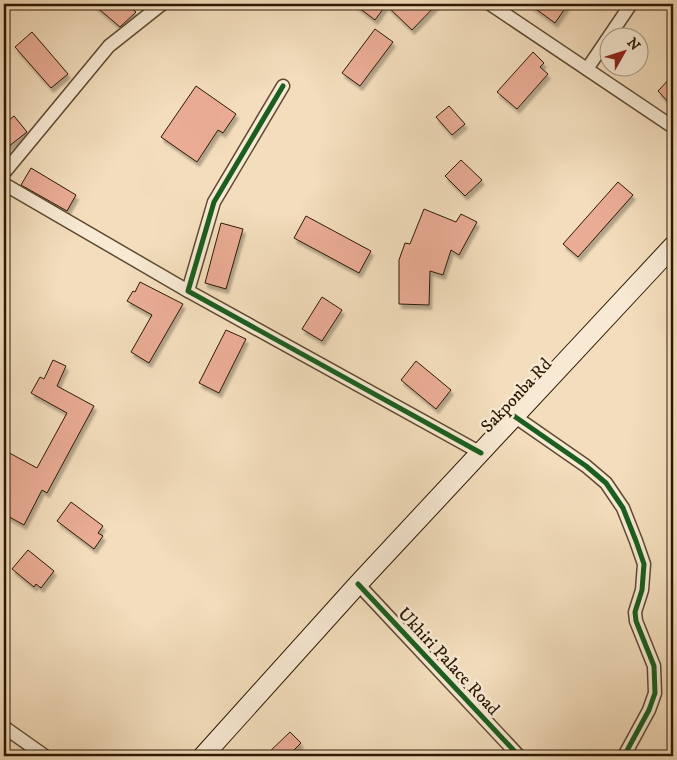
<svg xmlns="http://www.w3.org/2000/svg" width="677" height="760" font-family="'IM FELL DW Pica',serif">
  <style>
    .building { fill: #eaac95; stroke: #2c1902; filter: url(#shadow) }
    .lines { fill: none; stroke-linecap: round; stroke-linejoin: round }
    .minor-casing { stroke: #5e4a30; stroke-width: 15 }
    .secondary-casing { stroke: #2c1902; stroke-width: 21 }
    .minor { stroke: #f7e9d3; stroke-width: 12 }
    .secondary { stroke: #f7e9d3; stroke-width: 19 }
    .cycleway-casing { stroke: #f7e9d3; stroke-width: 8 }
    .cycleway { stroke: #1b5e20; stroke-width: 5 }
    .labels { text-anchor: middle; stroke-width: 5; stroke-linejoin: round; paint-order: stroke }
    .street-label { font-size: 18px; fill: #2c1902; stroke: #f7e9d3 }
  </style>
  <defs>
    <filter id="shadow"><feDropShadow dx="2.5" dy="4.5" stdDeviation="1" flood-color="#0004"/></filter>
  </defs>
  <rect width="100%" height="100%" fill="#f3ddbc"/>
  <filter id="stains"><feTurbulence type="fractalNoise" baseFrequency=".004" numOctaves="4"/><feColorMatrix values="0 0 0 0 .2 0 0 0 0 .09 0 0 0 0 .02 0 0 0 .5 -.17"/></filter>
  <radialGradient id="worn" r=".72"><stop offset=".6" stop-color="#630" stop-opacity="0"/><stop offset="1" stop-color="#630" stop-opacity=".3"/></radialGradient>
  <g class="building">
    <polygon points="93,4 126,4 136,12 120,27"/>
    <polygon points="354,4 437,4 412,30 386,5 375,20"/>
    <polygon points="529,4 568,4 555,23"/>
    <polygon points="375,29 393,42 360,86 342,73"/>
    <polygon points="32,32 68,74 51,88 15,47"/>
    <polygon points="533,52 544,63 540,67 548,74 517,109 497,92"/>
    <polygon points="673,75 673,107 658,91"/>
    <polygon points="196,86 236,114 223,133 218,130 197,162 161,137"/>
    <polygon points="449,106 465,124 452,135 436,117"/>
    <polygon points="14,116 27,132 4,150 4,124"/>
    <polygon points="461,160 482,180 465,196 445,176"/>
    <polygon points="31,168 76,195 67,211 21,185"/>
    <polygon points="618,182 633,195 578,257 563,244"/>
    <polygon points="424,209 456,222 461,214 477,222 459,255 451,250 443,275 430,271 429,305 399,304 399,260 405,243 410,244"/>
    <polygon points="306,216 371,251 359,273 294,238"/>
    <polygon points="221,223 243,229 226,289 205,283"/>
    <polygon points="140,282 183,304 149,363 131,352 152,315 127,301 133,291 135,292"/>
    <polygon points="322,297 342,310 322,341 302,329"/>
    <polygon points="226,330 246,339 219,393 199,383"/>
    <polygon points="53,360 66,366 57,386 94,406 47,493 42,490 24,525 4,514 4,450 37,468 67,413 31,393 40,377 44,379"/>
    <polygon points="416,361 451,390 436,409 401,380"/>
    <polygon points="71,502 103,526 98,533 103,536 94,549 57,521"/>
    <polygon points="28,550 54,571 41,588 36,584 34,587 12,569"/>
    <polygon points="290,732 301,743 288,756 265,756"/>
  </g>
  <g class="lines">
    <defs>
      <g id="minor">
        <polyline points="490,4 673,127"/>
        <polyline points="587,69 631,4"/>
        <polyline points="283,86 214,202 188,291 481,453"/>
        <polyline points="4,173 109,46 162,4"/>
        <polyline points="4,184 188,291"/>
        <polyline points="514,416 586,466 606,483 623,508 636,541 644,564 642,590 635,612 636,621 654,666 655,693 649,710 624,756"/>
        <polyline points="358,584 519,756"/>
        <polyline points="4,727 45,756"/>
      </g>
      <polyline id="secondary" points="203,756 358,584 673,246"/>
    </defs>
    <use href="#minor" class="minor-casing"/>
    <use href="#secondary" class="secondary-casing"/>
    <use href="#minor" class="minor"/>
    <use href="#secondary" class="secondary"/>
    <defs>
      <g id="cycleway">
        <polyline points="283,86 214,202 188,291 481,453"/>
        <polyline points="514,416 586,466 606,483 623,508 636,541 644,564 642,590 635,612 636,621 654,666 655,693 649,710 624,756"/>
        <polyline points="358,584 519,756"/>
      </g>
    </defs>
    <use href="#cycleway" class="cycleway-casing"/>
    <use href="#cycleway" class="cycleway"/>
  </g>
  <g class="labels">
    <g class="street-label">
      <text transform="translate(516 395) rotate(-47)" y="6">Sakponba Rd</text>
      <text transform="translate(449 661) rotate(47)" y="6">Ukhiri Palace Road</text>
    </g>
  </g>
  <rect width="677" height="760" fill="none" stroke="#f3ddbc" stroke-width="20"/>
  <rect x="5" y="5" width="667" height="750" fill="none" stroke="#2c1902" stroke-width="2.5"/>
  <rect x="10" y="10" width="657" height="740" fill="none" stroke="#2c1902"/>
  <g transform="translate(624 52) rotate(51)"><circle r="24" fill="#f7e9d3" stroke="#a6967f"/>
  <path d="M0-4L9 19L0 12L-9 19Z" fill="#8f2418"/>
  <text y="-8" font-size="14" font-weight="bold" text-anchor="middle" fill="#2c1902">N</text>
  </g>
  <rect width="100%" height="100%" filter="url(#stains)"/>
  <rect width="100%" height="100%" fill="url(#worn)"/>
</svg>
